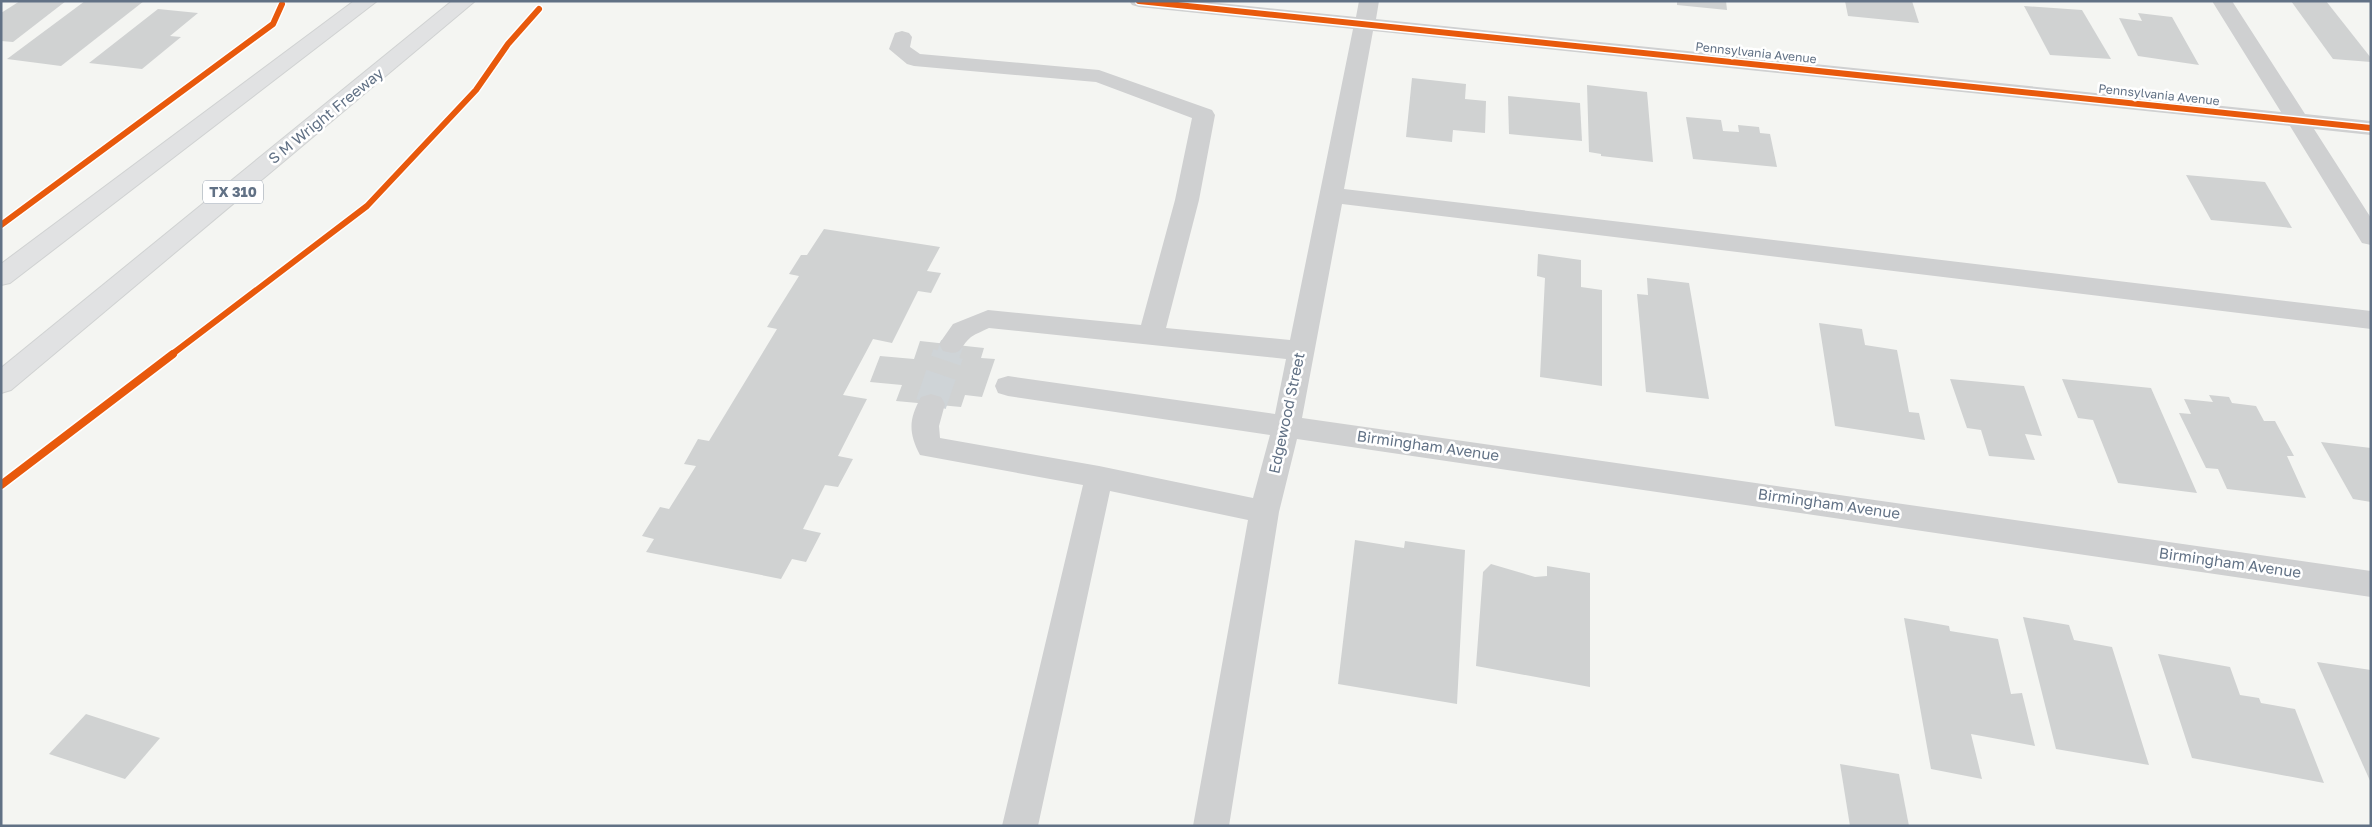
<svg xmlns="http://www.w3.org/2000/svg" width="2372" height="827" font-family="'Golos Text',sans-serif">
  <style>
    .building { fill: #d0d2d2 }
    .lines { fill: none; stroke-linecap: round; stroke-linejoin: round }
    .minor-tunnel-far1 { stroke: #cfd4d7; stroke-width: 23; stroke-dasharray: 23 11; stroke-linecap: butt }
    .minor-tunnel { stroke: #cfd4d7; stroke-width: 31; stroke-dasharray: 31 15; stroke-linecap: butt }
    .major-casing { stroke: #d0d2d2; stroke-width: 2 }
    .minor { fill: #cfd0d1; fill-rule: evenodd }
    .major { fill: #e1e2e3; fill-rule: evenodd }
    .cycleway-far1-casing { stroke: #fff; stroke-width: 9 }
    .cycleway-casing { stroke: #fff; stroke-width: 11 }
    .cycleway-far1 { stroke: #e8590c; stroke-width: 6 }
    .cycleway { stroke: #e8590c; stroke-width: 8 }
    .labels { text-anchor: middle; stroke-width: 5; stroke-linejoin: round; paint-order: stroke }
    .far-street-label { font-size: 12px; fill: #617185; stroke: #fff }
    .shield { fill: #fff; stroke: #909caa; stroke-width: 1 }
    .shield-label { font-size: 14px; font-weight: bold; fill: #617185 }
    .street-label { font-size: 15px; fill: #617185; stroke: #fff }
  </style>
  <rect width="100%" height="100%" fill="#f4f5f2"/>
  <g class="building">
    <polygon points="20,1 66,1 13,42 1,41 1,13"/>
    <polygon points="85,1 144,1 61,66 7,59"/>
    <polygon points="1677,1 1726,1 1727,10 1677,5"/>
    <polygon points="1845,1 1912,1 1919,23 1848,16"/>
    <polygon points="2291,1 2326,1 2371,58 2371,62 2333,59"/>
    <polygon points="2024,6 2082,10 2111,59 2050,55"/>
    <polygon points="158,9 198,13 170,36 181,37 142,69 89,63"/>
    <polygon points="2138,13 2172,17 2199,65 2138,56 2119,18 2142,21"/>
    <polygon points="1412,78 1466,84 1465,99 1486,101 1485,133 1453,130 1452,142 1406,137"/>
    <polygon points="1587,85 1647,92 1653,162 1601,156 1601,154 1589,152"/>
    <polygon points="1508,96 1580,103 1582,141 1509,134"/>
    <polygon points="1686,117 1721,120 1723,131 1739,132 1738,125 1759,127 1760,133 1770,134 1777,167 1693,159"/>
    <polygon points="2186,175 2265,182 2292,228 2211,220"/>
    <polygon points="824,229 940,247 927,271 941,273 931,293 918,291 892,343 873,339 843,395 867,399 838,456 853,459 838,487 825,485 803,529 821,533 806,562 792,559 781,579 646,552 654,539 642,536 660,507 669,509 696,466 684,464 698,439 709,441 777,329 767,327 799,276 789,274 801,255 807,255"/>
    <polygon points="1538,254 1581,260 1581,287 1602,290 1602,386 1540,377 1545,278 1537,276"/>
    <polygon points="1647,278 1689,283 1709,399 1646,392 1637,294 1648,295"/>
    <polygon points="1819,323 1862,329 1865,345 1897,350 1909,412 1919,413 1925,440 1835,426"/>
    <polygon points="920,341 984,348 981,358 995,359 982,397 965,395 961,407 896,401 902,385 870,382 880,356 914,359"/>
    <polygon points="1950,379 2024,386 2042,436 2025,434 2035,460 1989,456 1981,430 1967,428"/>
    <polygon points="2062,379 2151,388 2197,493 2118,483 2093,420 2078,418"/>
    <polygon points="2209,395 2229,397 2232,403 2256,406 2264,421 2275,421 2294,456 2287,456 2306,498 2227,489 2218,469 2206,468 2179,413 2191,414 2184,399 2213,402"/>
    <polygon points="2321,442 2371,448 2371,502 2353,499"/>
    <polygon points="1355,540 1404,548 1405,541 1465,550 1457,704 1338,684"/>
    <polygon points="1491,564 1535,577 1547,576 1547,566 1590,573 1590,687 1476,666 1483,572"/>
    <polygon points="2023,617 2069,625 2074,640 2112,647 2149,765 2056,749"/>
    <polygon points="1904,618 1949,626 1950,631 1998,639 2011,694 2022,693 2035,746 1971,734 1982,779 1931,769"/>
    <polygon points="2158,654 2230,667 2240,695 2259,698 2261,703 2295,709 2324,783 2192,758"/>
    <polygon points="2317,662 2371,670 2371,783"/>
    <polygon points="86,714 160,738 125,779 49,754"/>
    <polygon points="1840,764 1899,774 1909,826 1850,826"/>
  </g>
  <g class="lines">
    <polyline class="minor-tunnel-far1" points="948,355 952,344"/>
    <polyline class="minor-tunnel" points="931,404 948,354"/>
    <defs>
      <g id="major">
        <polygon points="354,1 377,1 10,283 1,285 1,264"/>
        <polygon points="452,1 475,1 11,390 1,393 1,368"/>
      </g>
    </defs>
    <use href="#major" class="major-casing"/>
    <path class="minor" d="M1129,1h71l156,16 3,-16h20l-3,18 905,93 -69,-111h20l73,113 66,7v14l-57,-6 57,89v27l-9,-2 -72,-117 -917,-95 -29,158 1027,122v18l-1029,-125 -40,214 1069,153v26l-1074,-158 -18,73 -50,314h-36l55,-306 -138,-29 -72,335h-36l81,-341 -163,-30c-12,-23 -11,-36 1,-58l10,-3 10,3 4,7 -6,22 1,12 159,28 154,32 17,-63 -262,-39 -10,-3 -3,-7 3,-7 10,-3 267,38 11,-55 -297,-31c-6,3 -12,5 -18,9 -12,10 -8,20 -28,14l-4,-7 14,-20 35,-14 153,15 34,-125 17,-82 -96,-36 -182,-16 -7,-2 -18,-15 6,-16 7,-2 7,2 3,4 -2,10 10,7 179,16 113,40 3,5 -16,85 -33,128 124,12 63,-311 -214,-22 -7,-2z"/>
    <use href="#major" class="major"/>
    <defs>
      <g id="cycleway-far1">
        <polyline points="1139,1 2371,128"/>
        <polyline points="1,225 273,24 282,4"/>
        <polyline points="171,355 367,206 476,90 508,44 539,9"/>
      </g>
      <polyline id="cycleway" points="1,485 173,354"/>
    </defs>
    <use href="#cycleway-far1" class="cycleway-far1-casing"/>
    <use href="#cycleway" class="cycleway-casing"/>
    <use href="#cycleway-far1" class="cycleway-far1"/>
    <use href="#cycleway" class="cycleway"/>
  </g>
  <g class="labels">
    <g class="far-street-label">
      <text transform="translate(1756 53) rotate(6)" y="4">Pennsylvania Avenue</text>
      <text transform="translate(2159 95) rotate(6)" y="4">Pennsylvania Avenue</text>
    </g>
    <rect class="shield" x="203" y="180.5" width="60" height="23" rx="4"/>
    <g class="shield-label">
      <text x="233" y="197">TX 310</text>
    </g>
    <g class="street-label">
      <text transform="translate(326 116) rotate(-39)" y="5">S M Wright Freeway</text>
      <text transform="translate(1287 413) rotate(-78)" y="5">Edgewood Street</text>
      <text transform="translate(1428 446) rotate(8)" y="5">Birmingham Avenue</text>
      <text transform="translate(1829 504) rotate(8)" y="5">Birmingham Avenue</text>
      <text transform="translate(2230 563) rotate(8)" y="5">Birmingham Avenue</text>
    </g>
  </g>
  <rect width="2372" height="827" fill="none" stroke="#617185" stroke-width="5"/>
</svg>
